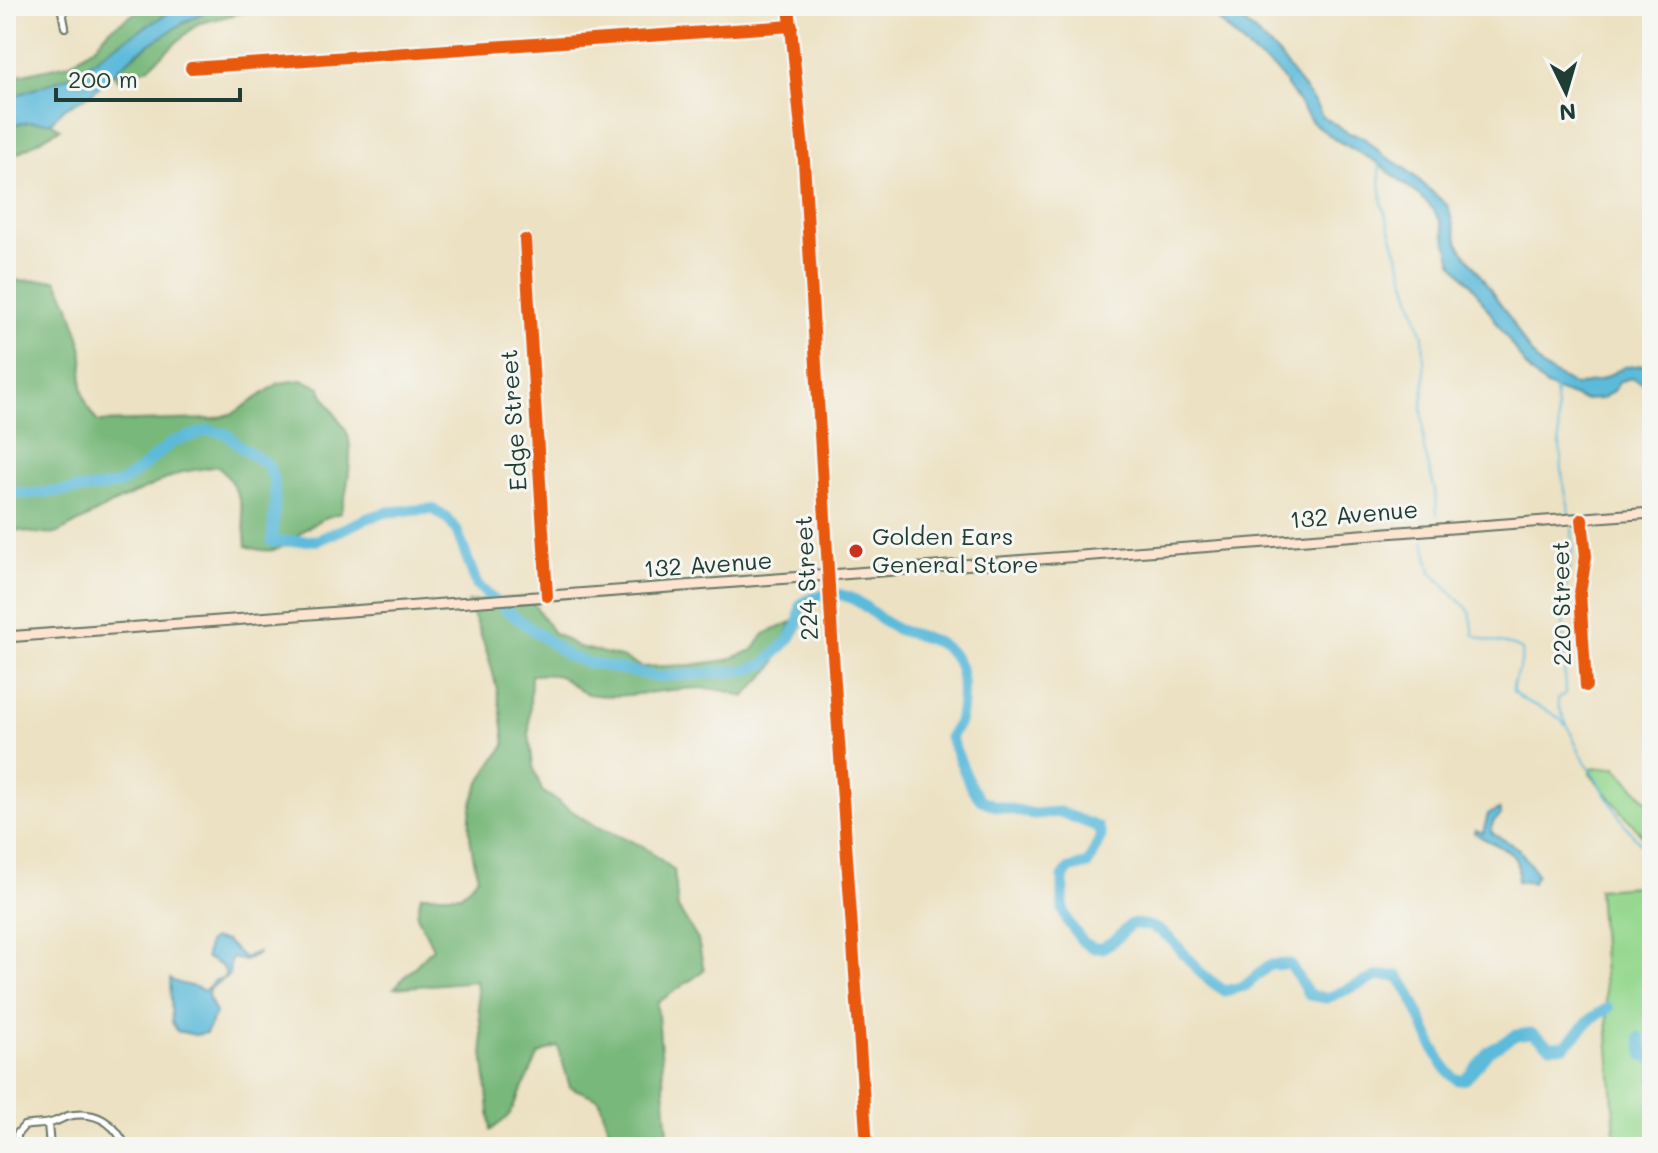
<svg xmlns="http://www.w3.org/2000/svg" width="1658" height="1153" font-family="Mali,sans-serif">
  <style>
    .green { fill: #96d890; stroke: #5a8a62; stroke-width: 2 }
    .forest { fill: #78b87a; stroke: #4c7a57; stroke-width: 2 }
    .water { fill: #5bbada; stroke: #3d7c87; stroke-width: 2 }
    .lines { fill: none; stroke-linecap: round; stroke-linejoin: round }
    .stream { stroke: #5bbada; stroke-width: 2 }
    .river { stroke: #5bbada; stroke-width: 11 }
    .street-casing { stroke: #677666; stroke-width: 10 }
    .secondary-casing { stroke: #677666; stroke-width: 13 }
    .street { stroke: #fff; stroke-width: 6 }
    .secondary { stroke: #fde4d1; stroke-width: 9 }
    .cycleway-casing { stroke: #f6f6f2; stroke-width: 17 }
    .cycleway { stroke: #e8590c; stroke-width: 12 }
    .poi-dot { fill: #c8321e; stroke: #f6f6f2; stroke-width: 3 }
    .labels { text-anchor: middle; stroke-width: 6; stroke-linejoin: round; paint-order: stroke }
    .street-label { font-size: 24px; fill: #1f3d34; stroke: #f6f6f2 }
    .poi-label { font-size: 24px; fill: #1f3d34; stroke: #f6f6f2; text-anchor: start }
  </style>
  <rect width="100%" height="100%" fill="#f6f6f2"/>
  <filter id="ink" filterUnits="userSpaceOnUse"><feTurbulence type="fractalNoise" baseFrequency=".0125" numOctaves="2"/><feDisplacementMap in="SourceGraphic" scale="16" xChannelSelector="R" yChannelSelector="G"/><feConvolveMatrix kernelMatrix="1 2 1 2 8 2 1 2 1" color-interpolation-filters="sRGB"/></filter>
  <filter id="wash" filterUnits="userSpaceOnUse"><feTurbulence type="fractalNoise" baseFrequency=".006" numOctaves="4" result="noise"/><feDisplacementMap in="SourceGraphic" scale="32" xChannelSelector="R" yChannelSelector="G"/><feGaussianBlur stdDeviation="1.8" result="paint"/><feColorMatrix in="noise" values="0 0 0 0 0 0 0 0 0 0 0 0 0 0 0 0 0 1.4 0 .05"/><feComposite in="paint" operator="in"/></filter>
  <g filter="url(#wash)">
    <rect width="100%" height="100%" fill="#ece1c2"/>
    <g class="green">
      <polygon points="1616,767 1652,807 1652,866 1642,835 1590,774 1590,769"/>
      <polygon points="1652,885 1652,1147 1616,1147 1598,889"/>
    </g>
    <g class="forest">
      <polygon points="146,6 180,6 108,50 78,73 11,99 9,77 69,64 94,47 110,29"/>
      <path d="M216,6h51l-70,18 -49,44 -30,12 -4,-8c31,-27 65,-48 102,-66z"/>
      <path d="M29,122h22l9,7c-19,9 -34,22 -54,29v-32z"/>
      <path d="M56,280c14,23 23,50 27,77 1,7 -1,12 -1,19 -2,16 6,34 16,46l116,-3 20,-6 45,-30 23,-3 18,7c7,17 17,29 26,44 9,15 1,66 -6,82 -8,3 -17,5 -25,10 -29,16 -30,37 -69,23 -3,-34 -3,-55 -28,-80l-36,6 -66,30 -60,32 -23,-1 -27,-5v-247z"/>
      <path d="M529,597l25,36 25,14 42,10 21,10 49,-2 36,-5 26,-10 11,-16 28,-12 -19,45 -29,30c-50,-22 -104,6 -156,-3 -10,-2 -18,-12 -27,-17 -8,-4 -21,-2 -30,-2l-2,58 4,33 9,25 53,35 48,20 31,24 4,38 20,32 6,31 -47,32 12,144h-59l-1,-17 -10,-31 -29,-12 -12,-41 -19,8 -30,62 -18,14 -15,-149 -82,7 39,-40 -16,-33 4,-20h40l17,-18c-15,-59 -12,-83 27,-131 -5,-56 -15,-92 -37,-144z"/>
    </g>
    <g class="water">
      <polygon points="180,6 216,6 186,21 136,53 91,94 65,108 51,122 29,122 6,126 6,99 78,73 108,50"/>
      <polygon points="1203,6 1227,6 1278,54 1317,106 1322,116 1349,133 1363,137 1383,155 1405,168 1448,206 1458,243 1512,321 1526,346 1542,367 1576,386 1600,380 1624,367 1652,364 1652,387 1632,378 1620,381 1615,389 1602,399 1584,400 1546,386 1529,371 1471,284 1452,262 1441,222 1433,209 1420,196 1375,161 1336,140 1312,122 1277,71 1256,56"/>
      <path d="M1499,809l2,6 -8,7 -2,10 28,17 18,25 -5,9 -15,-2c8,-34 -24,-33 -42,-48l1,-3 7,3 5,-19z"/>
      <path d="M213,939l13,2 18,17 14,-6v2l-13,7 -14,-3 -2,17 -20,14 -1,7 8,17 -10,20 -11,2 -18,-4 -5,-9 -2,-43c13,8 25,5 34,12l12,-11 8,-2c5,-14 -11,-14 -18,-21l2,-14z"/>
    </g>
    <g class="lines">
      <g class="stream">
        <polyline points="1379,164 1382,203 1423,336 1425,383 1422,403 1424,449 1435,490 1437,514"/>
        <polyline points="1555,387 1563,481 1570,513"/>
        <polyline points="1572,528 1573,548 1563,604 1565,694 1558,698 1558,705 1580,753 1625,825 1652,857"/>
        <path d="M1424,541l7,31 39,40 4,23c15,10 33,5 48,15 3,16 -11,26 -9,41 15,17 38,15 52,34"/>
      </g>
      <g class="river">
        <path d="M6,491l22,3 70,-6 21,-4 14,-9 39,-33 37,-12 18,4 12,12 28,18 7,16 1,23 -3,39 46,-2 50,-22 19,-6 45,-3 15,9 10,13 20,54 25,22 66,49 17,6 73,15 91,-7 17,-7 24,-25 8,-14 3,-20c13,-7 26,-13 41,-9 23,5 36,27 57,35 21,7 46,9 58,31 8,15 6,44 2,61 -2,5 -7,10 -9,15l21,50 10,13 15,6 38,8 26,-2 38,15 3,9 -13,28 -19,5 -6,8v33l5,12 15,20 11,6h8l14,-9 15,-15c35,-2 47,25 68,47 7,7 17,14 26,20l20,-5 24,-21 21,-1 19,31 18,3 51,-22h20c23,26 34,90 60,104l8,-1 23,-28 27,-16 15,-2 19,13h15l27,-28 16,-10"/>
        <polyline points="1640,1037 1644,1056 1652,1059"/>
      </g>
    </g>
  </g>
  <g filter="url(#ink)">
    <g class="lines">
      <defs>
        <g id="street">
          <polyline points="61,6 65,27"/>
          <polyline points="191,68 792,26"/>
          <polyline points="525,240 547,596"/>
          <polyline points="1582,519 1586,556 1580,593 1586,686"/>
          <polyline points="48,1124 50,1147"/>
          <path d="M17,1147v-13l7,-8c9,-2 18,-1 26,-3 6,-1 12,-5 18,-7 28,-6 47,7 58,31"/>
        </g>
        <g id="secondary">
          <polyline points="789,6 804,161 833,655 867,1147"/>
          <polyline points="6,637 1652,513"/>
        </g>
      </defs>
      <use href="#street" class="street-casing"/>
      <use href="#secondary" class="secondary-casing"/>
      <use href="#street" class="street"/>
      <use href="#secondary" class="secondary"/>
      <defs>
        <g id="cycleway">
          <polyline points="789,6 804,161 833,655 867,1147"/>
          <polyline points="191,68 792,26"/>
          <polyline points="525,240 547,596"/>
          <polyline points="1582,519 1586,556 1580,593 1586,686"/>
        </g>
      </defs>
      <use href="#cycleway" class="cycleway-casing"/>
      <use href="#cycleway" class="cycleway"/>
    </g>
  </g>
  <circle class="poi-dot" cx="856" cy="551" r="8"/>
  <g class="labels">
    <g class="street-label">
      <text transform="translate(514 420) rotate(-94)" y="8">Edge Street</text>
      <text transform="translate(1354 515) rotate(-5)" y="8">132 Avenue</text>
      <text transform="translate(708 565) rotate(-4)" y="8">132 Avenue</text>
      <text transform="translate(807 578) rotate(-93)" y="8">224 Street</text>
      <text transform="translate(1562 603) rotate(-91)" y="8">220 Street</text>
    </g>
    <g class="poi-label">
      <text x="872" y="545">Golden Ears<tspan x="872" dy="28">General Store</tspan></text>
    </g>
  </g>
  <rect width="1658" height="1153" fill="none" stroke="#f6f6f2" stroke-width="32"/>
  <g transform="translate(1566 92) rotate(175)" stroke="#f6f6f2" stroke-width="6" paint-order="stroke">
  <path d="M0-6L14 30L0 20L-14 30Z" fill="#1f3d34"/>
  <text y="-12" font-size="22" font-weight="bold" text-anchor="middle" fill="#1f3d34">N</text>
  </g>
  <path d="M56 88v12h184v-12" fill="none" stroke="#1f3d34" stroke-width="4"/>
  <text x="68" y="88" font-size="24" fill="#1f3d34" stroke="#f6f6f2" stroke-width="6" paint-order="stroke">200 m</text>
</svg>
